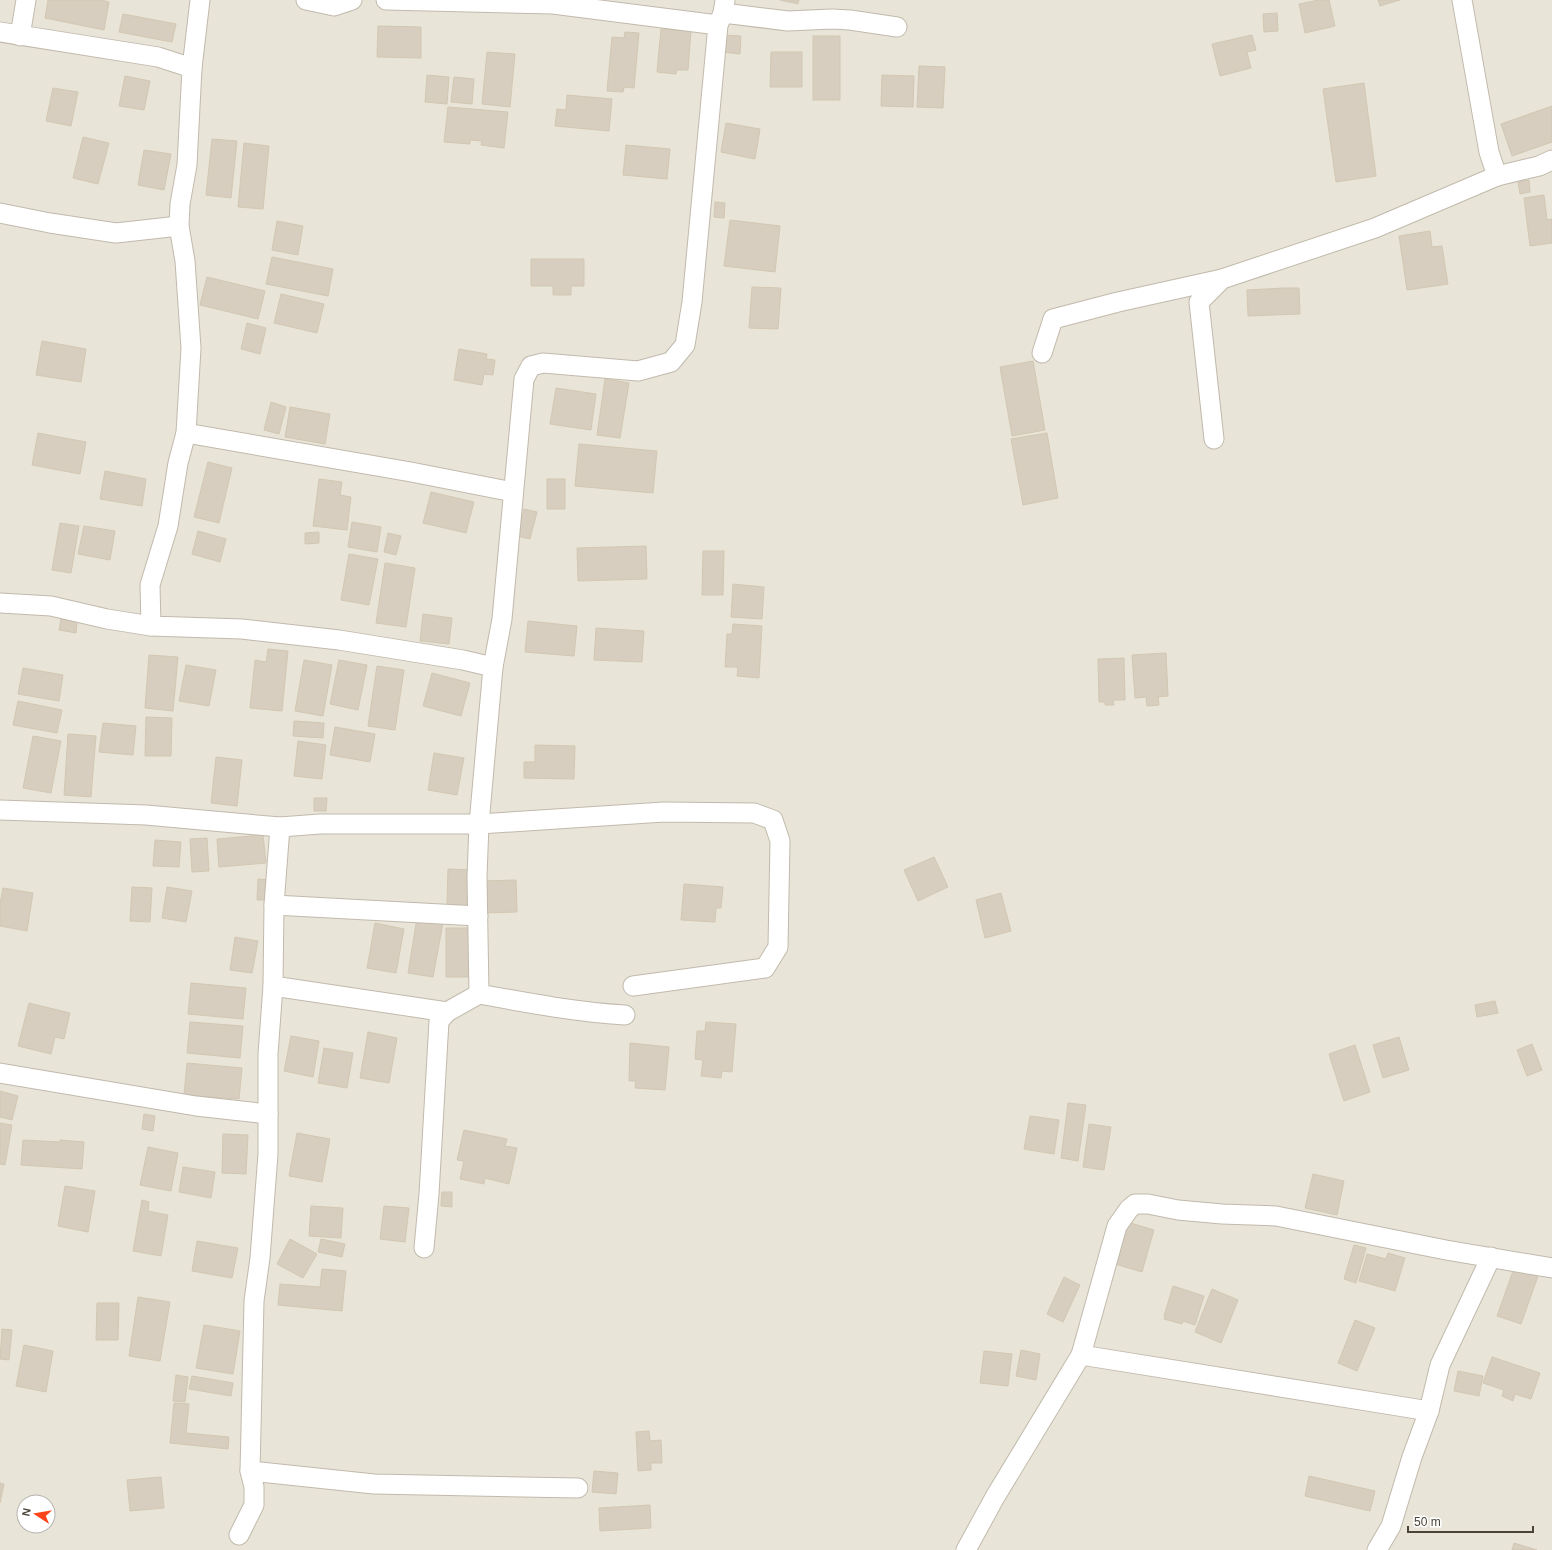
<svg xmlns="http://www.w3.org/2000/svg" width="1552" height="1550" font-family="Arial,sans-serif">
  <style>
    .residential { fill: #e9e4d8; fill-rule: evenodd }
    .building { fill: #d7cebf; stroke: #d2c7b2 }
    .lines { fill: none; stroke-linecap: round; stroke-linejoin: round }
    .minor-casing { stroke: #c1baac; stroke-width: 21 }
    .minor { stroke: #fff; stroke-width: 19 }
  </style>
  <rect width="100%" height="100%" fill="#f5f2ea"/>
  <path class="residential" d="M0,0h1552v1550h-1552zM24,1502h24v24h-24z"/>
  <g class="building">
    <polygon points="48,0 101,0 109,2 104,30 45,18"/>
    <polygon points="780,0 799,0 798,4"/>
    <polygon points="1319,0 1329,0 1335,26 1305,33 1299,4"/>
    <polygon points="1378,0 1400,0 1380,6"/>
    <polygon points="1277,13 1278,31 1264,32 1263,14"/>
    <polygon points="123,14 176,24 172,42 119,32"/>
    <polygon points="378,26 421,27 421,58 377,57"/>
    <polygon points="661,29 691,31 688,70 677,70 676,74 657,72"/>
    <polygon points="625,32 639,33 634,88 624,87 623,92 607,91 612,37 624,38"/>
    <polygon points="724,35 741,36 740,54 723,52"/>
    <polygon points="1252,35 1256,50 1247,52 1251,68 1220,76 1212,44"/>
    <rect x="813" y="36" width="27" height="64"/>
    <polygon points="487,52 515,54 510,107 482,104"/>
    <polygon points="771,52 802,52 802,87 770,87"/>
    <polygon points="919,66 945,67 943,108 917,107"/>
    <polygon points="427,75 449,77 447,104 425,102"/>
    <polygon points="882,75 914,76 913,107 881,106"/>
    <polygon points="125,76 150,81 144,110 119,106"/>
    <polygon points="454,77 474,79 472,104 451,102"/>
    <polygon points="1364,83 1376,176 1336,182 1323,89"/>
    <polygon points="53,88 78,92 71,126 46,121"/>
    <polygon points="567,95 612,99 609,131 555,126 557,109 566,110"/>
    <polygon points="1552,106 1552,142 1512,156 1501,124"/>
    <polygon points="448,107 508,112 504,148 481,145 482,141 470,140 470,144 444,142"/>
    <polygon points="726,123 760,129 755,159 721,152"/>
    <polygon points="83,137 109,143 98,184 73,178"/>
    <polygon points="212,139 237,141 231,198 206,195"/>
    <polygon points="244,143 269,146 263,209 238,207"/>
    <polygon points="626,145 670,149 667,179 623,175"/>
    <polygon points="144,150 171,154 164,190 138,185"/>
    <polygon points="1529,180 1530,192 1520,194 1518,182"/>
    <polygon points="1544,195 1547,220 1552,219 1552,243 1530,246 1524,198"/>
    <polygon points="715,202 725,203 724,218 714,217"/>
    <polygon points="730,220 780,226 775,272 724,266"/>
    <polygon points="277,221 303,226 298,255 272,250"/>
    <polygon points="1430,231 1432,247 1442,246 1448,284 1407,290 1399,236"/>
    <polygon points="272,257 333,269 328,296 266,284"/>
    <polygon points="531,259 584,259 584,286 571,286 571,295 553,295 553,286 531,286"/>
    <polygon points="207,277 265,291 258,319 200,305"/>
    <polygon points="752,287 781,288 778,329 749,328"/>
    <polygon points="1284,288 1299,288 1300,314 1248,316 1247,290"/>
    <polygon points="281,294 324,304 317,333 274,323"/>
    <polygon points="247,323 266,328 260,354 241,349"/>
    <polygon points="42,341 86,349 81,382 36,375"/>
    <polygon points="459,349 487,354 486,359 495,360 493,375 484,374 482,385 454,380"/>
    <polygon points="1033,361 1045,430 1012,436 1000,367"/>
    <polygon points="605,379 629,383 620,438 597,435"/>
    <polygon points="556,388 596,394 591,430 550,424"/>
    <polygon points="271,402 286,407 279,434 264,430"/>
    <polygon points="290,407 330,414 325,444 285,437"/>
    <polygon points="38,433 86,442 80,474 32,465"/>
    <polygon points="1047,433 1058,498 1023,505 1011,439"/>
    <polygon points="579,444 657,451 653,493 575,486"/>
    <polygon points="208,462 232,468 219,523 194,517"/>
    <polygon points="105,471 146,479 142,506 100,499"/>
    <polygon points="319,479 342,482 340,495 351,497 347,530 313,526"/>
    <rect x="547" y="479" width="18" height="30"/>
    <polygon points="431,492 474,502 466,533 423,523"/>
    <polygon points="524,509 537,512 530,539 517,536"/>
    <polygon points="352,522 381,527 377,552 348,547"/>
    <polygon points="60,523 79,526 71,573 52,570"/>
    <polygon points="84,526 115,531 110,560 78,554"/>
    <polygon points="198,531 226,539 220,562 192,554"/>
    <polygon points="319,532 319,543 305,544 305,533"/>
    <polygon points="388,533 401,536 396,555 384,552"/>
    <polygon points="646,546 647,579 578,581 577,548"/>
    <polygon points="703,551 724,551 723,595 702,595"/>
    <polygon points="349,554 378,559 369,605 341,600"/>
    <polygon points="385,563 415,568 406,627 376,623"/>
    <polygon points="733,584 764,587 762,619 731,617"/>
    <polygon points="423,614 452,618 449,644 420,641"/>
    <polygon points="61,619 77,622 76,633 59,630"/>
    <polygon points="528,621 577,626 574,656 525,652"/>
    <polygon points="733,624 762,626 759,678 737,676 738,667 725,667 727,634 732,634"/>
    <polygon points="596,628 644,631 642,662 594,660"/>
    <polygon points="268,649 288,651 282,711 250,708 255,660 266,662"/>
    <polygon points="1166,653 1168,696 1158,697 1159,705 1147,706 1146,697 1135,698 1132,655"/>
    <polygon points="149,655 178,657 173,711 145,708"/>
    <polygon points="1124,658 1125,700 1113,700 1114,705 1105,705 1105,702 1099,702 1098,659"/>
    <polygon points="304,660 332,665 323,716 295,711"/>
    <polygon points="339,660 367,665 358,710 330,704"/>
    <polygon points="186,665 216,670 209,706 179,701"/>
    <polygon points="377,666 404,670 395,730 368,726"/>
    <polygon points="23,668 63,675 59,701 18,694"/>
    <polygon points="432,673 470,683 461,716 423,706"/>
    <polygon points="18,701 62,710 57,733 13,725"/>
    <polygon points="146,717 172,718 171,756 145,756"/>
    <polygon points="294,721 324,723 323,738 293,736"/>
    <polygon points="103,723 136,726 133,755 99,752"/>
    <polygon points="335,727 375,734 370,762 330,755"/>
    <polygon points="68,734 96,736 91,797 64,795"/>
    <polygon points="33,736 61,741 51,793 23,788"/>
    <polygon points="298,741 326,745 322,779 294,776"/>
    <polygon points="535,745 575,746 574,779 524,778 524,762 535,762"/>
    <polygon points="434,753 464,758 457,795 428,790"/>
    <polygon points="216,757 242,760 237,806 211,803"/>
    <polygon points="314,798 327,798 326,811 314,811"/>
    <polygon points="263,835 266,863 219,867 217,839"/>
    <polygon points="207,838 209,871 192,872 190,839"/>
    <polygon points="155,840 181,842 179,867 153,866"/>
    <polygon points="934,857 948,887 918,901 904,870"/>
    <polygon points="448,869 474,870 473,907 447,906"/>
    <polygon points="258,879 269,880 268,900 257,900"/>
    <polygon points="516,880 517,912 482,913 481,881"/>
    <polygon points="684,884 723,887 721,908 716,908 715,922 681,920"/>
    <polygon points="132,887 152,888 150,922 130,921"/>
    <polygon points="167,887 192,891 186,922 162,918"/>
    <polygon points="3,888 33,893 27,931 0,926 0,904"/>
    <polygon points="1001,893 1011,931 985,938 976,900"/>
    <polygon points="417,918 443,923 433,977 408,973"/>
    <polygon points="375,923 404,929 396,973 367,968"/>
    <polygon points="446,928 476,928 475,977 446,977"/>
    <polygon points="235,937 258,941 252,973 230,970"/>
    <polygon points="191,983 246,988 243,1019 188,1014"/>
    <polygon points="1495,1001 1498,1013 1477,1017 1475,1005"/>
    <polygon points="29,1003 70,1013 64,1039 55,1037 51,1054 18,1046"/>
    <polygon points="190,1022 243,1026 240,1058 187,1053"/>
    <polygon points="706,1022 736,1024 732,1072 722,1071 721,1078 701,1076 703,1060 695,1059 697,1031 705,1031"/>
    <polygon points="368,1032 397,1038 389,1083 360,1078"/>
    <polygon points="291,1036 319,1041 313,1077 284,1071"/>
    <polygon points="1399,1037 1409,1070 1383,1078 1373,1045"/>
    <polygon points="630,1043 669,1047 665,1090 635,1088 636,1081 629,1081"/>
    <polygon points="1532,1044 1542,1070 1527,1076 1517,1050"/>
    <polygon points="1355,1045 1370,1092 1344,1101 1329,1054"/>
    <polygon points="324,1048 353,1053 347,1088 318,1083"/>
    <polygon points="187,1063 242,1068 239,1099 184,1095"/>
    <polygon points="0,1091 18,1096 12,1120 0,1117"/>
    <polygon points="1068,1103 1086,1105 1078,1161 1061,1158"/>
    <polygon points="144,1114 155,1116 153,1131 142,1129"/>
    <polygon points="1030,1116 1059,1120 1054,1154 1024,1149"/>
    <polygon points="0,1123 12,1125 5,1165 0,1164"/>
    <polygon points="1089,1124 1111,1127 1104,1170 1083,1167"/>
    <polygon points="464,1130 507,1139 505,1146 517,1148 509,1184 485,1178 484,1184 460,1179 464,1161 457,1160"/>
    <polygon points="297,1133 330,1139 322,1182 289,1176"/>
    <polygon points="223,1134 248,1135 246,1174 222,1173"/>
    <polygon points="23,1140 60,1142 60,1140 84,1142 82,1169 21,1165"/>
    <polygon points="148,1147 178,1153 171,1191 140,1185"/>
    <polygon points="183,1167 215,1172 211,1198 179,1192"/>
    <polygon points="1313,1174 1344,1181 1337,1215 1305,1208"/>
    <polygon points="65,1186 95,1191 88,1232 58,1226"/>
    <polygon points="442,1192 452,1192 452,1207 441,1206"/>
    <polygon points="142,1200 149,1202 148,1211 168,1215 161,1256 133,1251"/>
    <polygon points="311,1206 343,1208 341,1238 309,1236"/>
    <polygon points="384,1206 409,1208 405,1242 380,1239"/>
    <polygon points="1127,1222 1154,1230 1142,1272 1115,1264"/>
    <polygon points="290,1239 317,1254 303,1278 277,1264"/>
    <polygon points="321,1239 345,1244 342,1257 318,1252"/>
    <polygon points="197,1241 238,1248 232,1278 192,1271"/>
    <polygon points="1354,1245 1366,1248 1356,1283 1344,1279"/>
    <polygon points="1388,1253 1405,1258 1395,1291 1359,1281 1367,1254 1386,1259"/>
    <polygon points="1514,1268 1538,1276 1521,1324 1497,1316"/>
    <polygon points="322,1269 346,1271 342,1311 278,1305 280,1284 320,1287"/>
    <polygon points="1064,1277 1080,1285 1063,1322 1047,1314"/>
    <polygon points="1173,1286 1204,1296 1195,1325 1183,1321 1182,1324 1164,1319 1165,1316 1164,1316"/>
    <polygon points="1212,1289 1238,1300 1221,1343 1195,1332"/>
    <polygon points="138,1297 170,1302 160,1361 129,1356"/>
    <polygon points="97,1303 119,1303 118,1340 96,1340"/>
    <polygon points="1355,1320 1375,1328 1357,1371 1338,1363"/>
    <polygon points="204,1325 240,1331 233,1374 196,1368"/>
    <polygon points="2,1329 12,1330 9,1360 0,1359"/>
    <polygon points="24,1345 53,1351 46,1392 16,1386"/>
    <polygon points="1021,1350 1040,1354 1036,1380 1016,1376"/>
    <polygon points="984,1351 1012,1354 1008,1386 980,1383"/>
    <polygon points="1492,1357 1540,1373 1531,1399 1515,1394 1513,1401 1502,1396 1504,1390 1483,1383"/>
    <polygon points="1458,1371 1483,1376 1479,1396 1454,1391"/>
    <polygon points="176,1375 188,1377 185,1402 173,1401"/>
    <polygon points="192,1376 233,1383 231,1396 189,1389"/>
    <polygon points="174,1403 189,1404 186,1433 229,1437 228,1449 170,1443"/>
    <polygon points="649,1431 650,1441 661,1440 662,1463 651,1463 651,1470 638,1471 636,1432"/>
    <polygon points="594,1471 618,1473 616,1494 592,1492"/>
    <polygon points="1309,1476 1375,1491 1370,1511 1305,1496"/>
    <polygon points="161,1477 164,1508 130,1511 127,1480"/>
    <polygon points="0,1483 4,1484 0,1503"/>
    <polygon points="650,1505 651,1528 600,1531 599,1508"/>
    <polygon points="1514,1543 1537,1550 1512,1550"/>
  </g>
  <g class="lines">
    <defs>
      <g id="minor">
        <polyline points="200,0 192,68 187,165 180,204 179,226 185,261 191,348 186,433 178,463 168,526 150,585 151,626 242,629 339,640 463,660 493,667"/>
        <polyline points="306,0 334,6 352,0"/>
        <polyline points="386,0 553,4 718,25"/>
        <polyline points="723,13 788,21 832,19 850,20 897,27"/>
        <polyline points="0,32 158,57 192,68"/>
        <polyline points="20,36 26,0"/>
        <polyline points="1497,176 1539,166 1552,160"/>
        <polyline points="0,213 50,223 116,233 179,226"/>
        <polyline points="1042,353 1053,319 1118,302 1222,279"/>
        <polyline points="186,433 411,472 513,492"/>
        <polyline points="1214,439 1199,302 1222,279 1375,228 1497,176 1489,152 1462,0"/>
        <polyline points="0,603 51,606 107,619 151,626"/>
        <polyline points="0,810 146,815 280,827 320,824 479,824 664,812 754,813 773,820 780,841 778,947 765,968 633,986"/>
        <polyline points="274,905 478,916"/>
        <polyline points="273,986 447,1012"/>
        <path d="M625,1015c-49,-3 -97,-12 -146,-21l-2,-117 2,-53 14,-157 9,-48 22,-240 7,-13 12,-3 95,8 33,-9 14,-17 7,-43 26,-277 5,-12 2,-13"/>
        <polyline points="0,1073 196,1106 268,1114"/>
        <polyline points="424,1248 429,1194 439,1021 447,1012 479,994"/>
        <polyline points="1081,1355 1429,1411"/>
        <polyline points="250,1471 374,1484 578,1488"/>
        <polyline points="239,1535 254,1505 254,1487 250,1471 254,1301 260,1258 268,1154 268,1054 273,986 274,905 280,827"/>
        <polyline points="966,1550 995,1497 1081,1355 1117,1226 1129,1209 1135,1204 1148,1204 1178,1210 1222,1214 1276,1216 1446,1250 1552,1268"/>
        <polyline points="1377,1550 1391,1526 1412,1457 1429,1411 1440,1365 1491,1257"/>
      </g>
    </defs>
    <use href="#minor" class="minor-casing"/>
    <use href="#minor" class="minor"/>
  </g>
  <g transform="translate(36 1514) rotate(282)"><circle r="19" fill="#ffffff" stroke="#b6b4af"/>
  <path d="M0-3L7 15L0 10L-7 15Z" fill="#fc441a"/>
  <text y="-6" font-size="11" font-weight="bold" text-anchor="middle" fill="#494338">N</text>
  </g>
  <path d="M1408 1526v6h125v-6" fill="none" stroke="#494338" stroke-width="2"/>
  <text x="1414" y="1526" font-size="12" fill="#494338" stroke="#ffffff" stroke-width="3" paint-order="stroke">50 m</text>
</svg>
